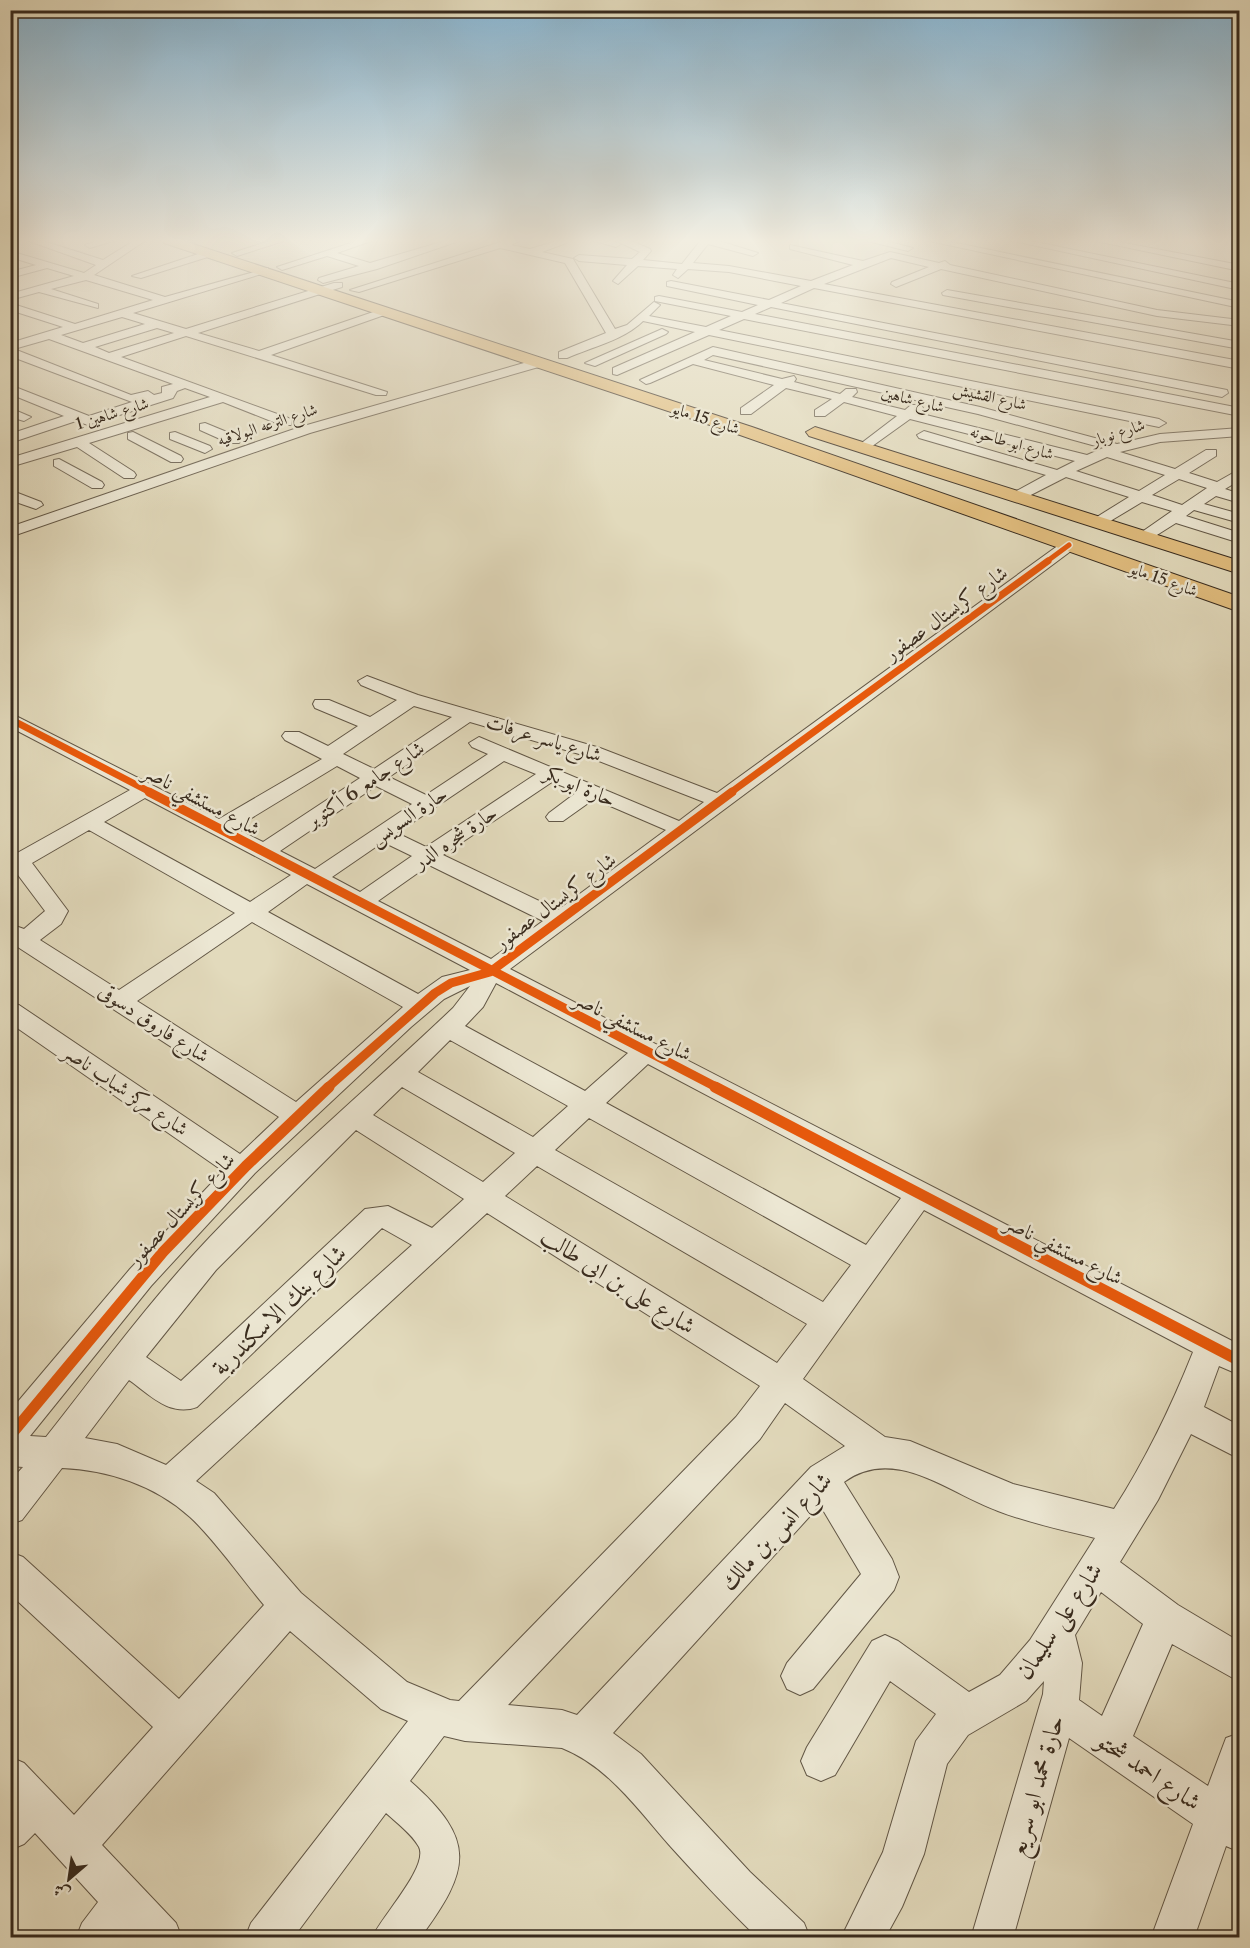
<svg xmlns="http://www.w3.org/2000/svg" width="1250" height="1948" font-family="'Libre Caslon Text',Amiri,serif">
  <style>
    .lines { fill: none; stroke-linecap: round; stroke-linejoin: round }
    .minor-casing { stroke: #625746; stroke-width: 2 }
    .major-casing { stroke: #382b1e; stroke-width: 2 }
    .minor { fill: #ece7d3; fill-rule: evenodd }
    .major { fill: #e1bd7e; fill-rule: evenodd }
    .cycleway-far3-casing { stroke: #ece7d3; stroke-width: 8 }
    .cycleway-far2-casing { stroke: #ece7d3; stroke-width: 10 }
    .cycleway-far1-casing { stroke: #ece7d3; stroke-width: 13 }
    .cycleway-casing { stroke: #ece7d3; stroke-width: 15 }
    .cycleway-far3 { stroke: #e8590c; stroke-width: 5 }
    .cycleway-far2 { stroke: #e8590c; stroke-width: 7 }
    .cycleway-far1 { stroke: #e8590c; stroke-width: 9 }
    .cycleway { stroke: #e8590c; stroke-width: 11 }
    .labels { text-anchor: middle; stroke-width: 5; stroke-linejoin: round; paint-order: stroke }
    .far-street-label { font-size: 16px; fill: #382b1e; stroke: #ece7d3 }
    .street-label { font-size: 20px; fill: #382b1e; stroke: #ece7d3 }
    .near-street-label { font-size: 24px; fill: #382b1e; stroke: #ece7d3 }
  </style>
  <rect width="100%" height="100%" fill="#e2dabc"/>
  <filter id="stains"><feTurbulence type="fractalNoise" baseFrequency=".00333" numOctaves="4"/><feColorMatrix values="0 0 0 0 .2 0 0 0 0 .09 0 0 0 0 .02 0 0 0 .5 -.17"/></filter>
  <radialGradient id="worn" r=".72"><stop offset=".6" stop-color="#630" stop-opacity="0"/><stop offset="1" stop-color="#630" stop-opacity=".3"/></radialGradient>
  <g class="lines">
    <defs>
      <g id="minor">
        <path d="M26,240h14l63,20 32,-20h11l-52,35 71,22 103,-29v4l-135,41 53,16 148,-46h8v4l-144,46 61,18 120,-41h8v4l-116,41 116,37 -1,3h-10l-190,-59 -65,21 170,62v6h-10l-58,-23 -134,41 45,29 2,3 -2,3h-10l-47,-31 -67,20v-9l200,-61 -25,-9 -8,3 -4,7 -85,27 -12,-4 -66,22v-9l54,-18 -54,-22v-9l79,31 43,-14 -122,-46v-13l53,-16 -53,-17v-7l65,21 78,-24 -67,-20 -35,9 47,15v4l-59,-16 -29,8v-6l64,-18 -27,-8 -37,10v-6l26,-7 -26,-8v-6l74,22 12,-8zM122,317l23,7 -62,19 -22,-8zM157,328l17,5 -65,20 -14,-6zM49,339l124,45 -11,3v6l-8,2 -6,-4 -17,4 -117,-46z"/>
        <polygon points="100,240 116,240 90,248 85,245"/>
        <polygon points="273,240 287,240 237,256 232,253"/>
        <polygon points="360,240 374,240 337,253 370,263 448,240 462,240 377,269 323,283 318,280 319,278 359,266 327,256 282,270 277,267"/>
        <path d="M507,240h14l-10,5 19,4 30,-9h14l-32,12 31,7 42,70 12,-4 27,-23 6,3 -11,11 57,11 25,-11 -76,-15v-4l4,-1 83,16 16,-7 -91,-19v-4l4,-1 98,19 32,-14 -72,-14 -41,-3 -10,9 -5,-3 4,-6 -39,-3 -20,18 -5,-3 14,-16 -48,-4 -5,-3 5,-3 53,4 8,-7 -19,-9 -1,-3h9l21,9 1,2 -8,9 39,4 19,-24h15l42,13 -5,3 -45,-12 -15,19 36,3 82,15 42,-16 -63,-16v-4l73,16 27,-9 49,11 6,-2 5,4 207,45 83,10v6l-83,-10 -216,-47 -45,18 -5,-3 1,-2 37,-15 -38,-9 -67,26 416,77v8l-426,-81 -33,15 446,87 1,3 -6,4 -451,-90 -16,7 485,94v8l-496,-97 -25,11 440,89 7,4 -7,4 -450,-92 -92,40 -4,-1v-6l82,-36 -52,-11c-19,19 -51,26 -76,37h-8v-6l47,-19 -41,-70 -65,-15 -141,44 -9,-2z"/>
        <polygon points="591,240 609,240 621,244 616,247"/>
        <polygon points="864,240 881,240 913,248 908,251"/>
        <polygon points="925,240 942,240 1240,302 1240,308"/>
        <polygon points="1009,240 1026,240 1240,284 1240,290"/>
        <polygon points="1091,240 1109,240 1240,265 1240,271"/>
        <polygon points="210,250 215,253 214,255 141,278 132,276"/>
        <polygon points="947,290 1240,342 1240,349 943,295 942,293"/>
        <polygon points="662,329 668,332 666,334 595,366 585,363"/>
        <path d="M713,347l267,60 137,37 43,-10 80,-6v8l-80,6 -40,10 55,17 31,-19h10v6l-27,17 28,9 23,-13v11l-15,9 15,5v9l-24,-7 -12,8 36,10v9l-46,-13 -8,6 54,17v10l-64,-20 -27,17h-10l-3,-3 3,-3 33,-23 -30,-9 -40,24h-10l-3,-3 3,-3 37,-23 -63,-20 -45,23h-10l-2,-3 2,-3 35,-19 -127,-37 -2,-3 7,-4 133,39 18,-9 -165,-42 -46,33 -5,-1v-6l38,-29 -53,-14 -19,14h-10v-6l17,-11 -46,-11 -35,26h-10v-6l33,-23 -81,-21 -43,19 -4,1 -6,-4zM713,355l265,59 125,34 -16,7 -169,-42 5,-5 -2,-3h-10l-6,5 -53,-13 5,-5 -1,-3h-10l-6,5 -46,-12 2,-3 -2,-3 -12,3 -78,-19zM1107,457l58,18 -26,16 -63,-20zM1179,479l28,9 -25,17 -30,-10z"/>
        <polygon points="538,359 544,363 542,366 310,433 10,537 10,527 300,427"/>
        <polygon points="10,408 31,417 24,421 10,417"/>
        <polygon points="205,423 239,437 241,440 239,443 229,443 200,430 200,424"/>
        <polygon points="133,432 181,456 183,459 181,462 171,462 128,439 128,433"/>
        <polygon points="175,432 210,446 212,449 205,453 170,439 170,433"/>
        <polygon points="59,459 102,482 104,485 102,488 92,488 54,466 54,460"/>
        <polygon points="10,490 41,502 43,505 36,509 10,500"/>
        <path d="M1069,540l6,2 2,3 -2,3 -565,421 730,376v30l-21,-9 -15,41 36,19v33l-49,-25 -33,66 -38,62 58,43 62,37v40l-68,-38 -39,92 75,50 18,-48 14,-5v119l-14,-6 -32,92h-43l42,-114 -124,-86 -56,200h-42l72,-244 1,-13 -18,20 -58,34 -21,29 -23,90 -22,53 -17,31h-44l42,-86 33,-111 20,-27 -46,-33 -55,94 -14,6 -14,-6 -6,-14 6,-14 65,-106 13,-6 13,6 71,51 31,-17 30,-35 65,-102c-32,-8 -66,-15 -97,-27 -50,-18 -103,-66 -154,-29l48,77 7,18 -5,13 -81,99 -13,6 -13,-6 -6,-13 6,-13 74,-89 -41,-69 -207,228 28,21 109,118 54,51 6,15h-52c-31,-30 -59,-60 -87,-91 -32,-36 -63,-81 -109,-99l-97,-7 -21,-5 -34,45c67,59 61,88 10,157h-48c8,-20 57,-71 47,-91 -7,-13 -22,-24 -33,-34l-93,125h-48l6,-15 157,-202 -27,-12 -91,-78 -188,214 74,78 6,15h-50l-5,-5 -3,5h-48l6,-15 16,-21 -63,-69 -11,11 -14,6v-93l14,6 50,52 79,-88 -143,-133v-42l13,5 156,142 85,-94c-23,-27 -49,-65 -74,-88 -35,-32 -82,-47 -128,-49l-40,52 -12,4v-43l13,-14 -13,-1v-55l120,-142 93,-98 -213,-148v-20l9,2 221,149 39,-37 -269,-175v-18l14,5 21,-18 -30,-40 -5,2v-16l120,-67 -120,-63v-14l209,106 103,-60 -37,-19 -3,-4 3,-4h14l29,14 30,-20 -43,-18 -2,-4 2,-4h14l41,17 27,-17 -36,-15 -3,-4 9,-5 51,19 182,53 117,45 346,-251zM414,706l38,11 -78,52 -31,-15zM470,722l116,34 118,46 -25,19 -200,-84 -10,6 3,4 16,7 -62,41 -37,-18zM504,761l32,13 -110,73 -29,-14zM337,766l23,12 -97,64 -28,-14zM552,782l25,10 -28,21 -3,4 3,4h14l31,-22 72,31 -108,80 -115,-55zM376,786l36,18 -97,65 -35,-18zM145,798l146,77 -41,27 -146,-80zM89,830l146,83 -116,77 -79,-50 21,-16 7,-13 -36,-48zM383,842l29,14 -52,36 -28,-15zM429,865l114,56 -52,38 -113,-58zM307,884l163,86 -28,7 -24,17 -150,-82zM252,922l151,85 -107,95 -159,-101zM496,983l132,70 -43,38 -120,-65 18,-19zM470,986l-17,22c-85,81 -177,157 -258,245 -53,58 -100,122 -149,184l-16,-1 121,-150 104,-113 156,-146 33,-28zM450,1040l118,66 -35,31 -115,-65zM648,1064l253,134 -35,47 -260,-142zM402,1087l113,66 -32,29 -110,-67zM589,1118l262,147 -28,37 -268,-152zM356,1130l108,69 -32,29 -44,-22 -23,3 -184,172 -35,-24 70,-87zM537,1166l270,158 -30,39 -272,-167zM924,1210l269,142c-22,55 -47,107 -79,157l-101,-25 -103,-43 -25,-4 -82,-58zM487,1213l273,173 -24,31 -277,284 -9,-1 -43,-18 -106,-89 -87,-100 -18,-12zM382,1228l30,17 -246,220 -49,-21 -32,-6 44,-58c21,15 41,37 68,27zM785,1403l60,43 -34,21 -234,248 -15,-5 -54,-5 252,-266zM1101,1592l42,32 -41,92 -23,-16 3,-37 -7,-28z"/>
      </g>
      <g id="major">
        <polygon points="163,240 181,240 752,427 1240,597 1240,612 740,435 164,243"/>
        <polygon points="815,427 1240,561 1240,574 809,436 806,432"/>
      </g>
    </defs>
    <use href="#minor" class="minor-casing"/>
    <use href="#major" class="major-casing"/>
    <use href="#minor" class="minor"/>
    <use href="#major" class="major"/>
    <defs>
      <polyline id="cycleway-far3" points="1046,562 1069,545"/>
      <g id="cycleway-far2">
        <polyline points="10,719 152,793"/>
        <polyline points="730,793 1048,561"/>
      </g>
      <g id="cycleway-far1">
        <polyline points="149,792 718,1088"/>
        <polyline points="327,1088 435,993 451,983 490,972 732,792"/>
      </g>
      <g id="cycleway">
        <polyline points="715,1087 1240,1361"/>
        <polyline points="10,1436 163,1252 246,1166 329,1087"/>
      </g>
    </defs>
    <use href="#cycleway-far3" class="cycleway-far3-casing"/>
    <use href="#cycleway-far2" class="cycleway-far2-casing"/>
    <use href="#cycleway-far1" class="cycleway-far1-casing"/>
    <use href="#cycleway" class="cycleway-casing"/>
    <use href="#cycleway-far3" class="cycleway-far3"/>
    <use href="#cycleway-far2" class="cycleway-far2"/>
    <use href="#cycleway-far1" class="cycleway-far1"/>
    <use href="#cycleway" class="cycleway"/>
  </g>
  <linearGradient id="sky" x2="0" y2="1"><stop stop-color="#87b6d4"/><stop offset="0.47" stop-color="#f2eee1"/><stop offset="1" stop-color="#f2eee1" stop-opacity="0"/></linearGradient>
  <rect width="1250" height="512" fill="url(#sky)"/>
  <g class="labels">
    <g class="far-street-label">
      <text transform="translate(990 396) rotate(13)" y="6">شارع القشيش</text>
      <text transform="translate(913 399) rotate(14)" y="6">شارع شاهين</text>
      <text transform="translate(112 413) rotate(-17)" y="6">شارع شاهين 1</text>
      <text transform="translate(706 418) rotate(18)" y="6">شارع 15 مايو</text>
      <text transform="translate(267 424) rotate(-18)" y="6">شارع الترعه البولاقيه</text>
      <text transform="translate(1118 432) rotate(-18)" y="6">شارع نوبار</text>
      <text transform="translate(1012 442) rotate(16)" y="6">شارع ابو طاحونه</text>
      <text transform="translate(1164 579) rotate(20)" y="6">شارع 15 مايو</text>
    </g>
    <g class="street-label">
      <text transform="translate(946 613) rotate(-36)" y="7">شارع كريستال عصفور</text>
      <text transform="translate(544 738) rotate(17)" y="7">شارع ياسر عرفات</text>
      <text transform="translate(365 784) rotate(-34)" y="7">شارع جامع 6 أكتوبر</text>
      <text transform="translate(580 786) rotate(23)" y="7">حارة ابو بكر</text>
      <text transform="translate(202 800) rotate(28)" y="7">شارع مستشفي ناصر</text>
      <text transform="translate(408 816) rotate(-34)" y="7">حارة السويس</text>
      <text transform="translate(455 837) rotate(-34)" y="7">حارة شجره الدر</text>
      <text transform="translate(555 901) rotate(-37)" y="7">شارع كريستال عصفور</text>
      <text transform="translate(154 1023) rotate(33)" y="7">شارع فاروق دسوقى</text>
      <text transform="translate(633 1026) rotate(27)" y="7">شارع مستشفي ناصر</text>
      <text transform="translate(126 1090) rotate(34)" y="7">شارع مركز شباب ناصر</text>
      <text transform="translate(181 1209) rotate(-47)" y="7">شارع كريستال عصفور</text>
      <text transform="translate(1064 1250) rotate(27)" y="7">شارع مستشفي ناصر</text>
    </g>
    <g class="near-street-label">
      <text transform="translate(618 1281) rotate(32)" y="8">شارع على بن ابى طالب</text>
      <text transform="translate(279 1310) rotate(-44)" y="8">شارع بنك الاسكندرية</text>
      <text transform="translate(776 1531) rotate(-47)" y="8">شارع انس بن مالك</text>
      <text transform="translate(1059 1621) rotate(-56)" y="8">شارع على سليمان</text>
      <text transform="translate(1149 1771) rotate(34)" y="8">شارع احمد شحتو</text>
      <text transform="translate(1036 1786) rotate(-74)" y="8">حارة محمد ابو سريع</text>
    </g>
  </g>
  <rect width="1250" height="1948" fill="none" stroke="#e2dabc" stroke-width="36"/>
  <rect x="12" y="12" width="1226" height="1924" fill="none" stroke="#382b1e" stroke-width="3"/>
  <rect x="18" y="18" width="1214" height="1912" fill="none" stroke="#382b1e" stroke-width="1.5"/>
  <g transform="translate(69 1879) rotate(209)" stroke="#ece7d3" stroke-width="4.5" paint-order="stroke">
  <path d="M0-4.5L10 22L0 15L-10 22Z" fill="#382b1e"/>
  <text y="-9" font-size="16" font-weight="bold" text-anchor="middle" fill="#382b1e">ش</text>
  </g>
  <rect width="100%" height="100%" filter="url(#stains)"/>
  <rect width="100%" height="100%" fill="url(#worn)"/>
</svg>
